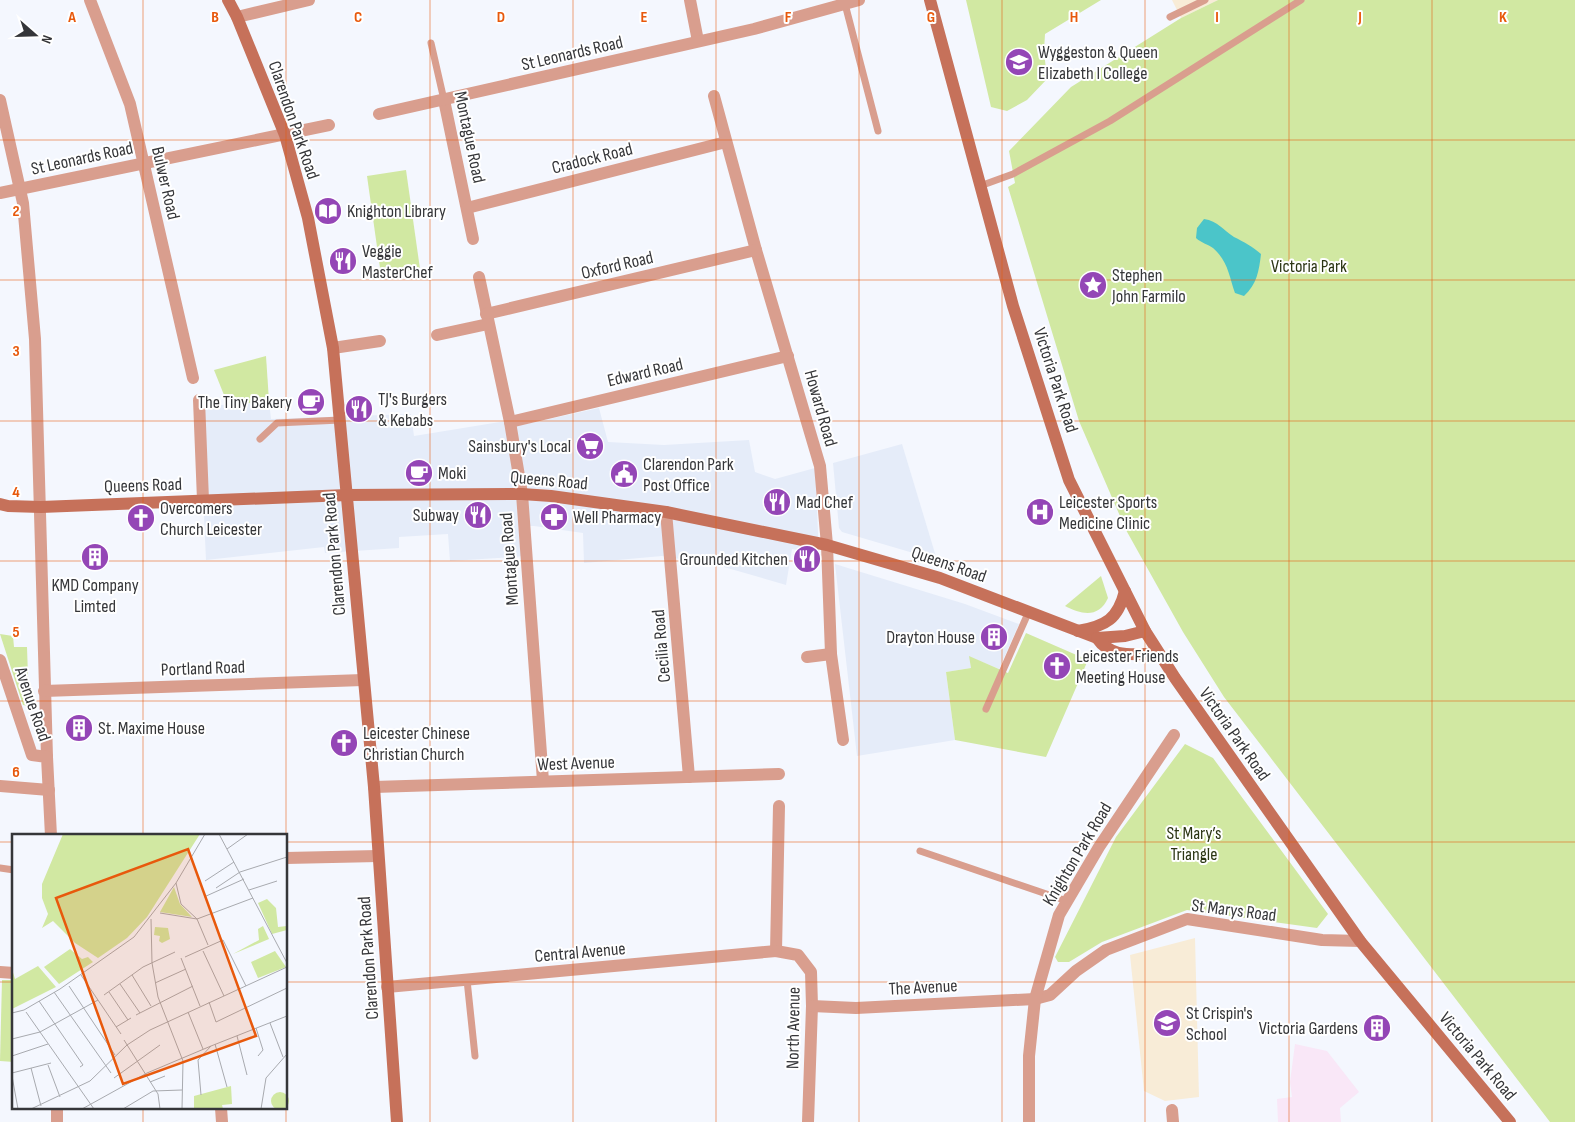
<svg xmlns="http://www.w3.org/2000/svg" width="1575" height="1122" font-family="'Sofia Sans Condensed',sans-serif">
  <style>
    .built { fill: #e5ecf9 }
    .industrial { fill: #f9e7f7 }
    .education { fill: #f8ecd7 }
    .green { fill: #d1e8a2 }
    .water { fill: #4bc5c9 }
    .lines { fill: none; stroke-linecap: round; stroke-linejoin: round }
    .lane { stroke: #d99e8e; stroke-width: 7 }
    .street { stroke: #d99e8e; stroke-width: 12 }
    .secondary { stroke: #c6715a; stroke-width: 12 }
    .grid { fill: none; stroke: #e8590c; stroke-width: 1; stroke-opacity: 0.55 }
    .labels { text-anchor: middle; stroke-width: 4; stroke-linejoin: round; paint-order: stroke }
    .poi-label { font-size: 18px; fill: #353639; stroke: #fff; text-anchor: start }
    .street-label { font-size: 18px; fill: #353639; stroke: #fff }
    .park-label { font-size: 18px; fill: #2b3513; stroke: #fff }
    .inset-road { fill: none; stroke: #a8aaaf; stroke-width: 1 }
    .view { fill: #e8590c; fill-opacity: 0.15; stroke: #e8590c; stroke-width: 2.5 }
    .inset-edge { fill: none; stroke: #353639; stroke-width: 2.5 }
    .grid-label { font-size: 16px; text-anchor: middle; font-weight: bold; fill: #e8590c; stroke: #fff; stroke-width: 4; stroke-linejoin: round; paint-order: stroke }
  </style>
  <rect width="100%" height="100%" fill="#f4f7fe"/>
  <g class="built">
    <polygon points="269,401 271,419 411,414 414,436 506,421 522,425 599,408 608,442 664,445 749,440 755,472 775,479 815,468 819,554 792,549 786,585 717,565 662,556 584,563 583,533 534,526 525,526 526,555 516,557 450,561 448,534 399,537 399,548 325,553 324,547 206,560 199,407"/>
    <polygon points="902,444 937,560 842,532 839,528 833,463"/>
    <polygon points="835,564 965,604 1019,624 999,669 970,657 971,668 946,672 955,740 857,756"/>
  </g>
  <polygon class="industrial" points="1295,1044 1327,1051 1359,1092 1340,1108 1341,1122 1278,1122 1277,1099 1292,1097 1290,1082"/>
  <g class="education">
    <polygon points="1172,0 1218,0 1181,18"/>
    <polygon points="1195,938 1199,1097 1165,1101 1144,1091 1130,955"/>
  </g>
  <g class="green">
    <polygon points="966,0 1101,0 1045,34 1044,51 1047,79 1027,100 1007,111 991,107"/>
    <polygon points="1218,0 1575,0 1575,1122 1550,1122 1224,697 1183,632 1126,530 1079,421 1008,187 1015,183 1009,151 1071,87 1181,18"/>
    <polygon points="406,170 420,269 381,275 367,176"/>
    <polygon points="266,356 269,401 228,405 214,370"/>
    <path d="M1101,576l7,22c-9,20 -26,17 -43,8z"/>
    <polygon points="1026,633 1088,660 1046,757 955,740 946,672 971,668 969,656 1008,673"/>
    <polygon points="0,634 13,636 14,647 27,647 29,706 23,705"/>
    <polygon points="1185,744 1213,758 1328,914 1317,928 1187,910 1102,942 1069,962 1058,962 1055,957 1116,837"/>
    <polygon points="2,980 14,980 14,1062 0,1061"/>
  </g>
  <path class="water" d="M1204,219c14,2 19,11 30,18 10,5 18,9 27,17 -2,17 -4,30 -17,42l-9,-3c-6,-17 -7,-32 -22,-45 -5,-4 -12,-5 -17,-10l1,-10z"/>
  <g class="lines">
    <g class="lane">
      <polyline points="845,4 878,131"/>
      <polyline points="1170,17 1205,0"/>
      <polyline points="431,43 444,100"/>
      <polyline points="980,186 1013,174 1110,121 1301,0"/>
      <polyline points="260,439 277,423 340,420"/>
      <polyline points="986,709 1029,611"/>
      <polyline points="920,851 1067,901"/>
      <polyline points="0,868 14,870"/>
      <polyline points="467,980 475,1056"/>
    </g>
    <g class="street">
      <polyline points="90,0 130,104 193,378"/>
      <polyline points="690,0 698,41"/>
      <polyline points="237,17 309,0"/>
      <polyline points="714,96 756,250 820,466 827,545 831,654 843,740"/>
      <polyline points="0,100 23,203 35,339 47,757"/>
      <polyline points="444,100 473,239"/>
      <polyline points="379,114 754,29 859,0"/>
      <polyline points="0,193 329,125"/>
      <polyline points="467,208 726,142"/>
      <polyline points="479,277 510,422 522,494 543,781"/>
      <polyline points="486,314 756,250"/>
      <polyline points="437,335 488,324"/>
      <polyline points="333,348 380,341"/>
      <polyline points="199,400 203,500"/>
      <polyline points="510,422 788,356"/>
      <polyline points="666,512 689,777"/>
      <polyline points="807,657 831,654"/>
      <polyline points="0,660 32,755 47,757 51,836"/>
      <polyline points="44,691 363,680"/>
      <polyline points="0,786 49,790"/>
      <polyline points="374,787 779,774"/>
      <polyline points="779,806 776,951 798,955 811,972 812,1006 808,1122"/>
      <polyline points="286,858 378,856"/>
      <polyline points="0,972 14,973"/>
      <polyline points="387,987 776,951"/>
      <polyline points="812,1006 856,1008 1035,999 1050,995 1076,971 1106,950 1187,919 1322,940 1360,941"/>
      <polyline points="57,1108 57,1122"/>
      <polyline points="221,1108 222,1122"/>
      <polyline points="1172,1110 1173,1122"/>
      <polyline points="1029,1122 1029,1056 1035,999 1059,915 1099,847 1174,735"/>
    </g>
    <g class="secondary">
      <polyline points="228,0 237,17 285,135 308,218 333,348 374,787 397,1122"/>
      <polyline points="930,0 1013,306 1069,480 1145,631 1175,678 1360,941 1510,1122"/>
      <polyline points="0,504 8,506 41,507 347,495 522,494 551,496 666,512 827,545 940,578 1097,638 1125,636 1145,631"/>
      <path d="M1078,631c28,-5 40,-12 47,-40"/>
      <path d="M1097,638c15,22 39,15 62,16"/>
    </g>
  </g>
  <path class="grid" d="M143,0v836M286,0v1122M430,0v1122M573,0v1122M716,0v1122M859,0v1122M1002,0v1122M1145,0v1122M1289,0v1122M1432,0v1122M0,140h1575M0,280h1575M0,421h1575M0,561h1575M0,701h1575M0,842h14M286,842h1289M0,982h14M286,982h1289M143,1108v14"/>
  <defs>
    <symbol id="university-disc" viewBox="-11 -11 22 22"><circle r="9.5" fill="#9446b6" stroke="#fff"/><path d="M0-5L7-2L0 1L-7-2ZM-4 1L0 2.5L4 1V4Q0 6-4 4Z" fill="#fff"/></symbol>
    <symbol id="library-disc" viewBox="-11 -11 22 22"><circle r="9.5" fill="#9446b6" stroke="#fff"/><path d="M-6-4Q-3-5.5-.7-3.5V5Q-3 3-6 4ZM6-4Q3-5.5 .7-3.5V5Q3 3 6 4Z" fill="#fff"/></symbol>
    <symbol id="restaurant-disc" viewBox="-11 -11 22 22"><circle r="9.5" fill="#9446b6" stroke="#fff"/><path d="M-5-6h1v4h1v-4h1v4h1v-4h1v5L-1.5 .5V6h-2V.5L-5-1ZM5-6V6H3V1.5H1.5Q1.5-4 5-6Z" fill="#fff"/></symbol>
    <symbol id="sight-disc" viewBox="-11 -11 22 22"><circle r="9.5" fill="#9446b6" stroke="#fff"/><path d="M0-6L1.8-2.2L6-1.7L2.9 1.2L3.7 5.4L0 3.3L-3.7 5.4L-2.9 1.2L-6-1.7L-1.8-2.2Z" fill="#fff"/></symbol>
    <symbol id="cafe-disc" viewBox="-11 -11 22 22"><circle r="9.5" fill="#9446b6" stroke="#fff"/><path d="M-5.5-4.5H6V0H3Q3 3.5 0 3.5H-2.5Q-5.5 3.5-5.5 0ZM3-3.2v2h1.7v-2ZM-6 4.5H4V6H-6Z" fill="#fff"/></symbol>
    <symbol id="supermarket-disc" viewBox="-11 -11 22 22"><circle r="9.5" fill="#9446b6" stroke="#fff"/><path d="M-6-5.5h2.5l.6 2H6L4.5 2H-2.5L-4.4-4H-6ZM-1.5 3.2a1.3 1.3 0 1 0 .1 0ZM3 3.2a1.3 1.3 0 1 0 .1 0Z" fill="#fff"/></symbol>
    <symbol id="civic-disc" viewBox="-11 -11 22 22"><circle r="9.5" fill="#9446b6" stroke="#fff"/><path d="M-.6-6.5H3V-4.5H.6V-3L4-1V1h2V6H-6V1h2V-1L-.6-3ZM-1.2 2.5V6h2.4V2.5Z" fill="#fff"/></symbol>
    <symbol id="hospital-disc" viewBox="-11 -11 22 22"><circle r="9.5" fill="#9446b6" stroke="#fff"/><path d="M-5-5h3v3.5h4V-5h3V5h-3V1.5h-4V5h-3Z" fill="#fff"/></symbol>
    <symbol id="pharmacy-disc" viewBox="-11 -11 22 22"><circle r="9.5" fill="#9446b6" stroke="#fff"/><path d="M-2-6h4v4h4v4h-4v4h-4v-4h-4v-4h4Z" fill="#fff"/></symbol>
    <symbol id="church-disc" viewBox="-11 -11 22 22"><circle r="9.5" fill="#9446b6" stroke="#fff"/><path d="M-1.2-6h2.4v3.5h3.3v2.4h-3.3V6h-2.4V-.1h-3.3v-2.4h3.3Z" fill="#fff"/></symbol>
    <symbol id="building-disc" viewBox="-11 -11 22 22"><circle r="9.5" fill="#9446b6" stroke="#fff"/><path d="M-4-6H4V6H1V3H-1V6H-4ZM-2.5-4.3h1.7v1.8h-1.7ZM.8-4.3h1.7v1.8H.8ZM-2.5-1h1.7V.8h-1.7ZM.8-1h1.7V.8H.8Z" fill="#fff"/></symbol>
    <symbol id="school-disc" viewBox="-11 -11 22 22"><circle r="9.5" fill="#9446b6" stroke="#fff"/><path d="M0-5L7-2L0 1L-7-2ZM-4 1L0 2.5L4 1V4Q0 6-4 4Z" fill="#fff"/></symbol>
  </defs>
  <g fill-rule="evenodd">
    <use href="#university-disc" x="1003" y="46" width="32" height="32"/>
    <use href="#library-disc" x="312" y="195" width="32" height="32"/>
    <use href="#restaurant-disc" x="327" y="245" width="32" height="32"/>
    <use href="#sight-disc" x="1077" y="269" width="32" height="32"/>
    <use href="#cafe-disc" x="295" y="386" width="32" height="32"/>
    <use href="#restaurant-disc" x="343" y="393" width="32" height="32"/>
    <use href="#supermarket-disc" x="574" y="430" width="32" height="32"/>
    <use href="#cafe-disc" x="403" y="457" width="32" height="32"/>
    <use href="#civic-disc" x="608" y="458" width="32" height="32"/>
    <use href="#restaurant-disc" x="761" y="486" width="32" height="32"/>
    <use href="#hospital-disc" x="1024" y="496" width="32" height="32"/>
    <use href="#restaurant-disc" x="462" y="499" width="32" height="32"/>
    <use href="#pharmacy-disc" x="538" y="501" width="32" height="32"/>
    <use href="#church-disc" x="125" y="502" width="32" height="32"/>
    <use href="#building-disc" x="79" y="541" width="32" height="32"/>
    <use href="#restaurant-disc" x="791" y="543" width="32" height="32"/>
    <use href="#building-disc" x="978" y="621" width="32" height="32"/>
    <use href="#church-disc" x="1041" y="650" width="32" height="32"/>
    <use href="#building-disc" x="63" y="712" width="32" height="32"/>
    <use href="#church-disc" x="328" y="727" width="32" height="32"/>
    <use href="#school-disc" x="1151" y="1007" width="32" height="32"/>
    <use href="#building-disc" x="1361" y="1012" width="32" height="32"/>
  </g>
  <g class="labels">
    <g class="poi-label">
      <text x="1038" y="58">Wyggeston &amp; Queen<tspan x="1038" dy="21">Elizabeth I College</tspan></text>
      <text x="347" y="217">Knighton Library</text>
      <text x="362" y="257">Veggie<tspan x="362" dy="21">MasterChef</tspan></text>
      <text x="1112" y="281">Stephen<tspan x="1112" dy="21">John Farmilo</tspan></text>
      <text x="378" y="405">TJ's Burgers<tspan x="378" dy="21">&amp; Kebabs</tspan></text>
      <text x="292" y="408" text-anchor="end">The Tiny Bakery</text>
      <text x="571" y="452" text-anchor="end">Sainsbury's Local</text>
      <text x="643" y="470">Clarendon Park<tspan x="643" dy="21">Post Office</tspan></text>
      <text x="438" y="479">Moki</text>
      <text x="796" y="508">Mad Chef</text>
      <text x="1059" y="508">Leicester Sports<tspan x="1059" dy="21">Medicine Clinic</tspan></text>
      <text x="160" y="514">Overcomers<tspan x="160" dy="21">Church Leicester</tspan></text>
      <text x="459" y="521" text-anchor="end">Subway</text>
      <text x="573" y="523">Well Pharmacy</text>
      <text x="788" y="565" text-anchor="end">Grounded Kitchen</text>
      <text x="95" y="591" text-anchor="middle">KMD Company<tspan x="95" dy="21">Limted</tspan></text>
      <text x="975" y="643" text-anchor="end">Drayton House</text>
      <text x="1076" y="662">Leicester Friends<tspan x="1076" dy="21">Meeting House</tspan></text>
      <text x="98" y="734">St. Maxime House</text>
      <text x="363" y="739">Leicester Chinese<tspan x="363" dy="21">Christian Church</tspan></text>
      <text x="1186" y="1019">St Crispin's<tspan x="1186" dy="21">School</tspan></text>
      <text x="1358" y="1034" text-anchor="end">Victoria Gardens</text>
    </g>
    <g class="street-label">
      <text transform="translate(572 53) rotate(-13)" y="6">St Leonards Road</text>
      <text transform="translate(294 120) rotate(71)" y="6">Clarendon Park Road</text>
      <text transform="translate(470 137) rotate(78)" y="6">Montague Road</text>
      <text transform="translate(82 158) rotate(-12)" y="6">St Leonards Road</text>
      <text transform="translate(592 158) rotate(-14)" y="6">Cradock Road</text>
      <text transform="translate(166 183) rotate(77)" y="6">Bulwer Road</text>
      <text transform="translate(617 265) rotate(-13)" y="6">Oxford Road</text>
      <text transform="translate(645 372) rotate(-13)" y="6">Edward Road</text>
      <text transform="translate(1056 380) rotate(72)" y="6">Victoria Park Road</text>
      <text transform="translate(821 408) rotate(74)" y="6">Howard Road</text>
      <text transform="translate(549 480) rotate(5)" y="6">Queens Road</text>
      <text transform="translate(143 485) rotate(-2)" y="6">Queens Road</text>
      <text transform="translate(334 554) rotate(-95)" y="6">Clarendon Park Road</text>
      <text transform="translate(509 559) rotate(-94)" y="6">Montague Road</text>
      <text transform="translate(949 564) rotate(19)" y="6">Queens Road</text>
      <text transform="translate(661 646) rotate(-95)" y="6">Cecilia Road</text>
      <text transform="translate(203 668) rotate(-2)" y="6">Portland Road</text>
      <text transform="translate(33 704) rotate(71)" y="6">Avenue Road</text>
      <text transform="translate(1235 734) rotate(55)" y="6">Victoria Park Road</text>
      <text transform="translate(576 763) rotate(-2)" y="6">West Avenue</text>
      <text transform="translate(1077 854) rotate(-59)" y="6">Knighton Park Road</text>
      <text transform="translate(1234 910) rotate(7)" y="6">St Marys Road</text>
      <text transform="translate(580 952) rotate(-5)" y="6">Central Avenue</text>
      <text transform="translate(368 958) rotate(-94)" y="6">Clarendon Park Road</text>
      <text transform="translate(923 987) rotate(-3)" y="6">The Avenue</text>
      <text transform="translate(793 1028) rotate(-89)" y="6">North Avenue</text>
      <text transform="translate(1478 1056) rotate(50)" y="6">Victoria Park Road</text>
    </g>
    <g class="park-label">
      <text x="1309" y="272">Victoria Park</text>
      <text x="1194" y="839">St Mary’s<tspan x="1194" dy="21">Triangle</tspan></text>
    </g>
  </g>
  <g transform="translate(12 834)">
    <rect width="275" height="275" fill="#f4f7fe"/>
    <path d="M51,0h137l-53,83 -20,21 -29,20 -23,-15 -22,-22 -11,7 6,-14 -6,-16v-14zM162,53l6,17 12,13 -32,-5zM255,65l9,9 2,19 9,-1v4l-15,4 -14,-31zM251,92l6,13 -36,15 26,-14 -1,-11zM143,93l13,1 2,11 -8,4 -3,-2 1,-5 -6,-1zM58,115l12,10 6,-2 5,5 -34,22 -15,-17zM263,117l11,16 -28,11 -7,-16zM26,132l18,21 -44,22v-40l3,10zM219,252l1,18 -10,1 1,4h-29v-13zM259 267a9 9 0 1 1 18 0a9 9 0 1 1-18 0Z" fill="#d1e8a2"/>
    <path class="inset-road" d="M207,0l68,129M215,15l21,-15M193,47l29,-19M164,49l5,21 16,15 11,26M204,54l24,-16 47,-15M237,56l28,-9M192,63l40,-18M148,79l37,6 56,-21M139,85l1,44 6,34 25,64 -1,48M191,117l21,45M173,123l38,-17 23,46M169,124l19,48M69,141l40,59M120,141l19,31M143,149l31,-14M108,150l20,29M57,152l46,69M42,158l57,81M97,158l19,28M92,161l39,-28 32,-15M27,167l44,64 -3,2M197,168l7,20 71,-34M14,178l68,97M176,178l15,37M0,179l12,-3 36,-21 74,-52 42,-54 29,-49M124,181l57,-29M258,189l13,34M104,193l15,-9M244,194l7,22 -5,6M225,202l10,39M0,205l28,-7 58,-32M112,206l34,54 2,15M203,210l12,43M0,222l36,-12M36,231l12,32M19,234l10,38M0,239l39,-10M0,242l6,33M102,244l46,-33M138,248l15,-6M189,261l-3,-35 13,-14 76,-30M19,275l59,-28 37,-36 23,-15 137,-63M70,275l65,-36 64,-27M111,275l30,-18 29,-1M249,275l5,-31 21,-24"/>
    <path class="view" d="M176,15l68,187 -133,48 -67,-186z"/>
    <rect width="275" height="275" class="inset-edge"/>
  </g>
  <g class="grid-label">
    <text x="72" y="22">A</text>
    <text x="215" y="22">B</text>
    <text x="358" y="22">C</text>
    <text x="501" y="22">D</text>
    <text x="644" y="22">E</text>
    <text x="788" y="22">F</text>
    <text x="931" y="22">G</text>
    <text x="1074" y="22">H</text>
    <text x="1217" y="22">I</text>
    <text x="1360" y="22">J</text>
    <text x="1503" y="22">K</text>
    <text x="16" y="216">2</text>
    <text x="16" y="356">3</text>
    <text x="16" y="497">4</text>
    <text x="16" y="637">5</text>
    <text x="16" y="777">6</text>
  </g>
  <g transform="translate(35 35) rotate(110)" stroke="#ffffff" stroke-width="4" paint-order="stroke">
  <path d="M0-4L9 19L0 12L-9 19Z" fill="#353639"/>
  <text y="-8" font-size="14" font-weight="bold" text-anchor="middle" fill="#353639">N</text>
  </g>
</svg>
